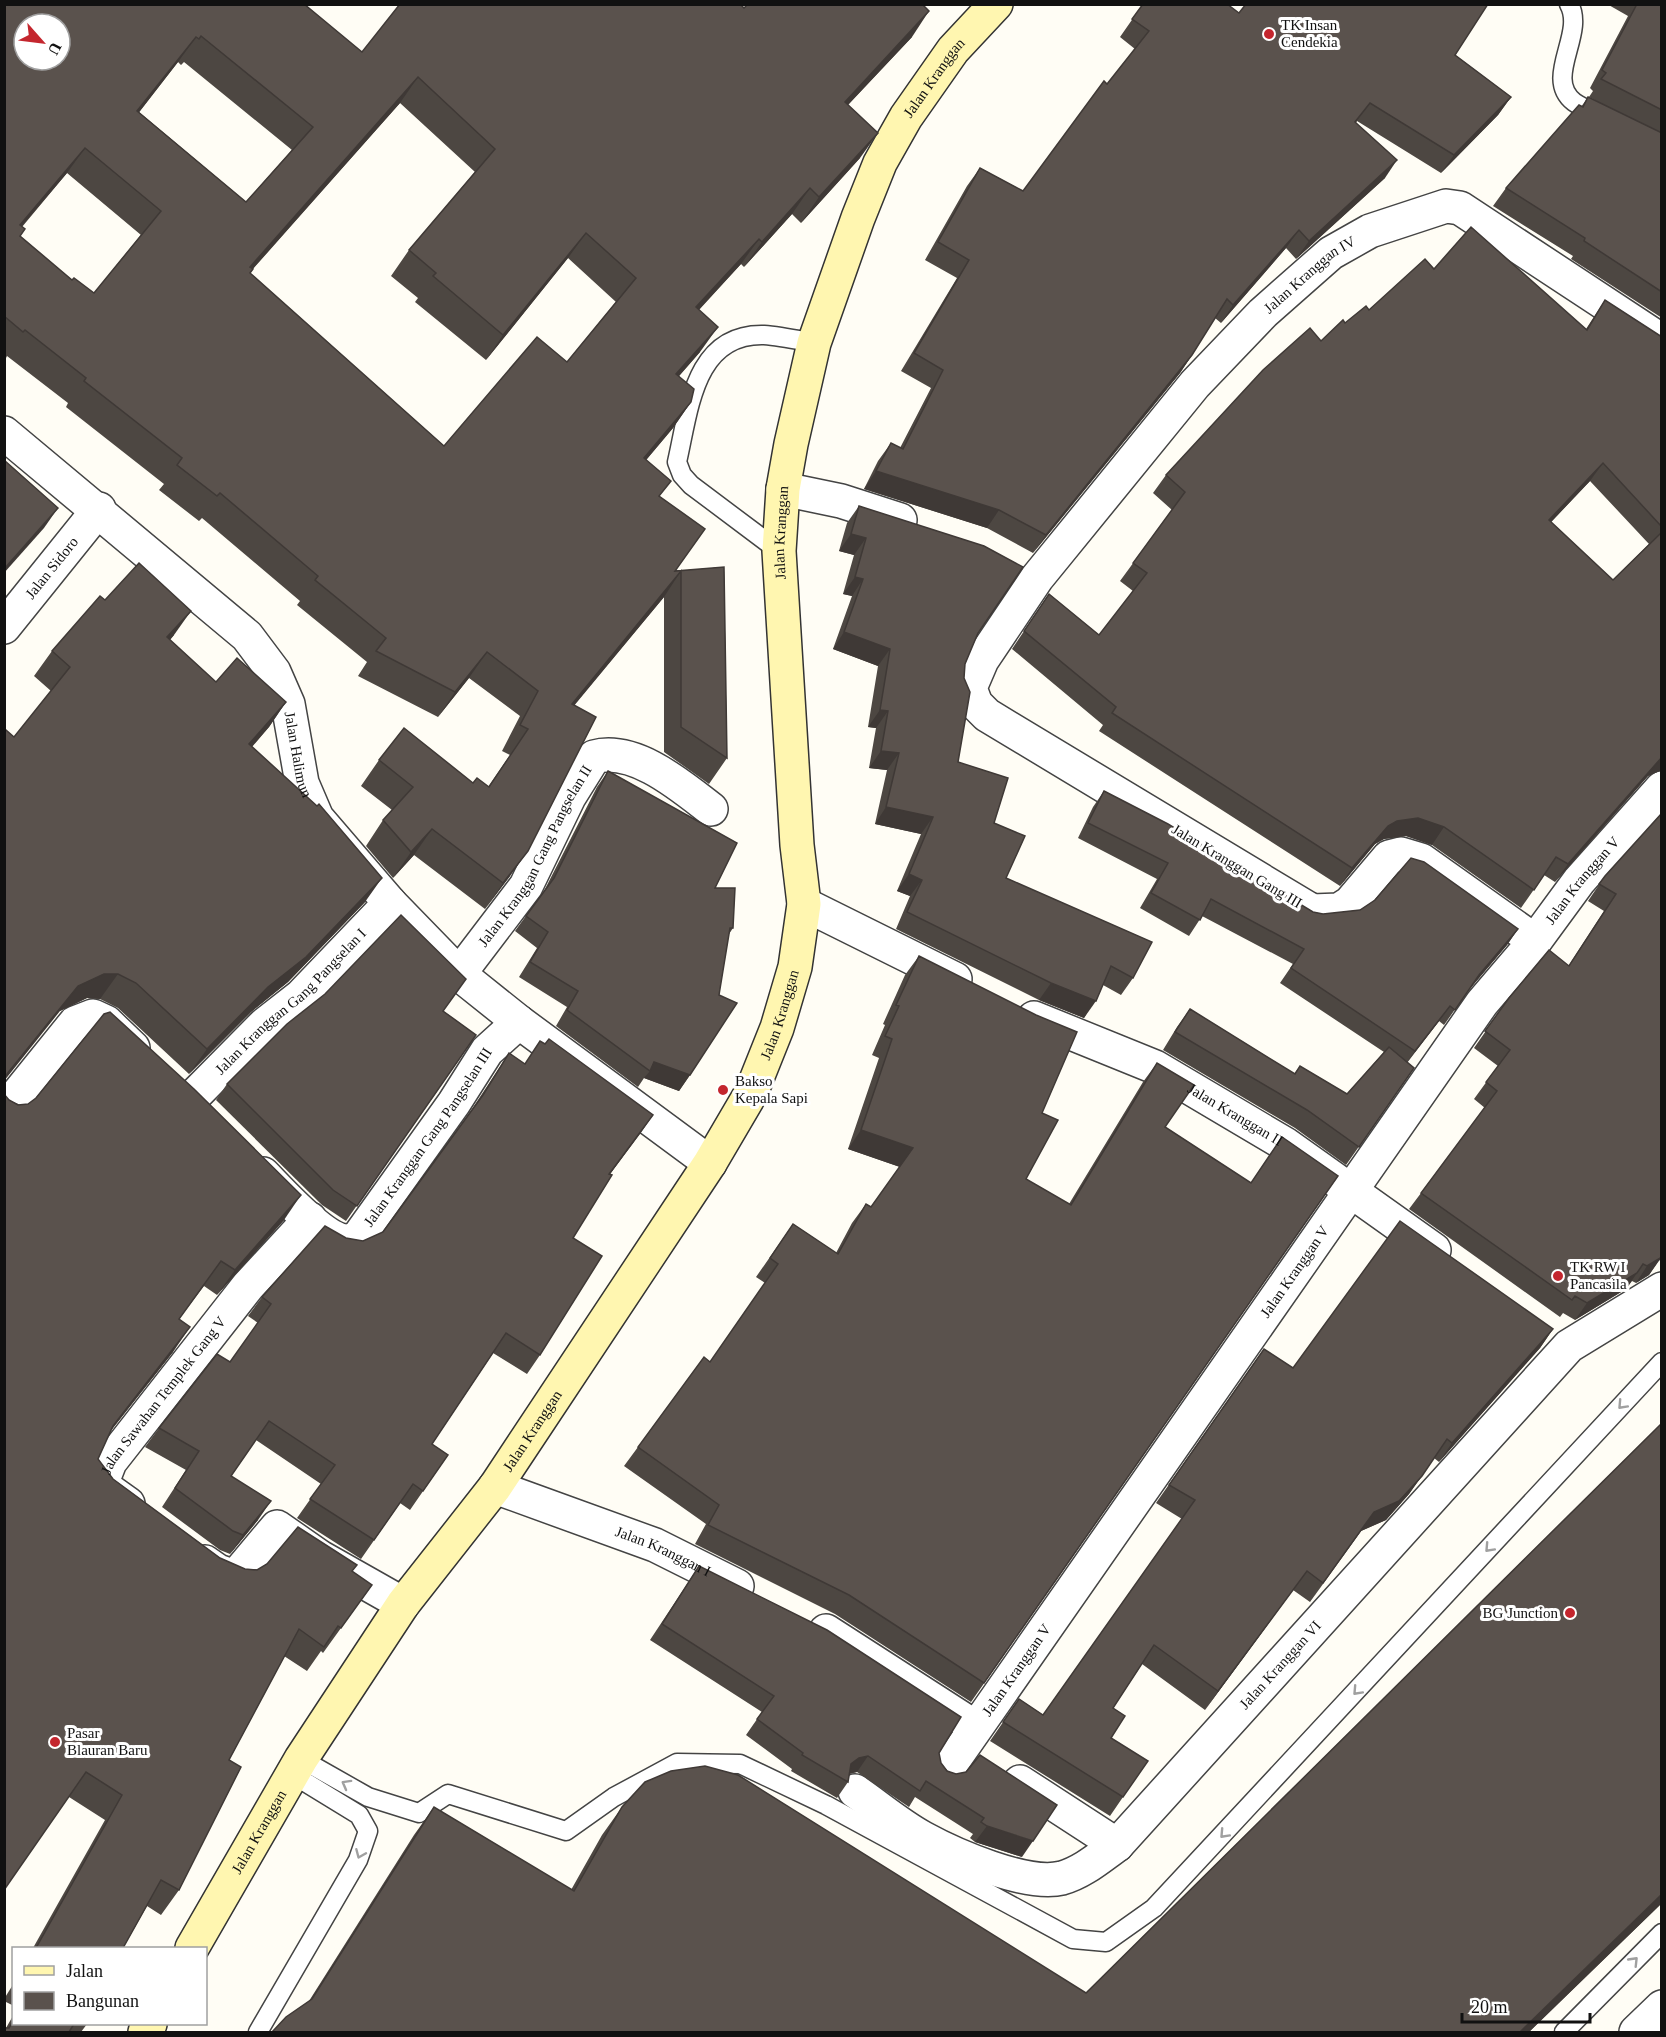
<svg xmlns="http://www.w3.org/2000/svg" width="1666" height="2037" font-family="Georgia,serif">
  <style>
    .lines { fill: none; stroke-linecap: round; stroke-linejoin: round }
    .service-casing { stroke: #444; stroke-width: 21 }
    .minor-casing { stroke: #444; stroke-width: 36 }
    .secondary-casing { stroke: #333; stroke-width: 36 }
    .service { stroke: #fff; stroke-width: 18 }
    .minor { stroke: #fff; stroke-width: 33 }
    .secondary { stroke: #fff6b0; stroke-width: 33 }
    .wall { fill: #4d4742; fill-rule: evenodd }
    .shaded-wall { fill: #3f3936 }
    .building { fill: #5a524d; stroke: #3f3936; stroke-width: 1.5; fill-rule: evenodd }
    .oneway { stroke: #a0a0a0 }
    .poi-dot { fill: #c4262e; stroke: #fff; stroke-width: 2 }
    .labels { text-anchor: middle; stroke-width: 6; stroke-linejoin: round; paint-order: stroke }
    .poi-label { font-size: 15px; fill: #111; stroke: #fff; text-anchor: start }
    .street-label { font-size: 15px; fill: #111; stroke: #fff }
  </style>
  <rect width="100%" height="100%" fill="#fffdf5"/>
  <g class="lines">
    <defs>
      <g id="service">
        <path d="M1569,4c17,30 -26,74 5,98 8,6 20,10 30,15"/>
        <path d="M779,551l-88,-66 -9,-10 -5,-13c12,-52 17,-129 87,-127 16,1 34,5 50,8"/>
        <polyline points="301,1759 368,1797 419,1813 448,1794 566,1831 614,1797 677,1763 740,1764 826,1805 1073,1939 1106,1942 1154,1908 1662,1362"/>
        <polyline points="258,2032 358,1860 368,1831 359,1815 292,1774"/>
        <polyline points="1564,2032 1662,1933"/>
      </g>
      <g id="minor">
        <path id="s1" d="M4,433l243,203 27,36 14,32 14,79 15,35 73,85 69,71 60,48 191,141"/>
        <polyline points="783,489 841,501 900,520"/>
        <path id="s2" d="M4,627l95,-118"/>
        <polyline points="804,904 955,979"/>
        <path id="s3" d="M1535,941l-114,-81 -20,-6 -12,3 -39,46 -11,7 -27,1 -325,-196 -11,-11 -6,-16 12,-28 55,-82 158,-194 68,-71 68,-60 39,-22 76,-25 14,2 202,133"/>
        <path id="s4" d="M459,974l67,-88 43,-89 25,-40c40,-11 86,28 117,52"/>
        <path id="s5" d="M1034,1018l121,49 130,77 149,106"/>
        <path id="s6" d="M190,1100l74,-75 37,-29 89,-93"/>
        <polyline points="4,1111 75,1023 93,1016 106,1022 133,1048"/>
        <path id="s7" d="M263,1174c17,17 64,71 89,67l7,-5 95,-133 33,-52 32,-29"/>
        <path id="s8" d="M495,1487l160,58 82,41"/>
        <path id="s9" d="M128,1504l-21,-15 -4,-9 7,-18 138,-176 62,-67"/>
        <polyline points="205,1562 218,1571 235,1577 277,1527 320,1557 403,1604"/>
        <polyline points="826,1631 975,1727"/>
        <path id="s10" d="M946,1771l536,-768 53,-62 44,-60 83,-93"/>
        <polyline points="1020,1782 1117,1845"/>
        <path id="s11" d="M855,1791c22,15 44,34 68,47 31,17 104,49 139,40 21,-6 38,-21 55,-33l452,-499 93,-57"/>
        <polyline points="1636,2032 1662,2007"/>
      </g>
      <g id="secondary">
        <path id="s12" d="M192,1948l109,-189 102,-155 92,-117 215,-324 41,-70 26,-65 18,-61 9,-63 -7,-59 -18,-294 4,-62 8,-45 23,-101 44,-125 22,-55 26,-46 47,-67 43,-46"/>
        <polyline points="145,2032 150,2024"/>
      </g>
    </defs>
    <use href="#service" class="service-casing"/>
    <use href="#minor" class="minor-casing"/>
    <use href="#secondary" class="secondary-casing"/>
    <use href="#service" class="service"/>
    <use href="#minor" class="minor"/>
    <use href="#secondary" class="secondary"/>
  </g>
  <g class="wall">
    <path d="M4,4l358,48 227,-47 155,3 168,29 -64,68 12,53 -59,65 -9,-9 -48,53 -3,-3 -42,46 1,42 -21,24 12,26 -18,26 -27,32 14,37 16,74 48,-4 3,191 -18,26 -45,-32v-155l-90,108 -64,171 -25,33 -71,-54 -21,23 -27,-32 17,-26 9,-10 -31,-24 18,-26 109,27 22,-32 -8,-4 18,-35 -51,-38 -31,39 -80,-41 9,-14 -70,-57 3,-4 -98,-83 -3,3 -40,-31 5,-6 -98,-77 2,-4 -61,-47 -1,2 -2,-1zM178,62l3,3 3,-3 108,88 -46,52 -107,-90zM400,103l75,69 -66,78 -18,26 27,22 -3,4 71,58 82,-102 48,44 -49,60 -123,84 -194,-173 3,-4zM67,173l74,62 -47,58 -22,-13 -52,-43 2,-10z"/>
    <polygon points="1143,4 1239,13 1455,55 1511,97 1498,115 1441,173 1357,121 1356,123 1385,178 1296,259 1286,248 1221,323 1215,318 1192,355 1180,373 1033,553 987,528 864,489 878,461 891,443 900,448 931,388 901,371 957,278 925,260 967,186 980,168 1023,191 1135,49 1120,37"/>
    <polygon points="1607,4 1662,4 1662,318 1571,259 1573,256 1493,206 1506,188 1581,107 1588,97 1617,112 1589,97 1593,91 1590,88 1628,16"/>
    <path d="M1434,269l152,60 19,-29 57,37v433l-14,6 -93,106 -11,-7 -23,33 -89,-63 -26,-9 -22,3 -9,5 -35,42 -241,-155 4,-6 -91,-76 37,-55 50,41 34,-44 -13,-10 52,-71 -19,-17 13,-18 155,-134 24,-18 24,-13zM1590,481l59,63 -36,36 -62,-58z"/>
    <polygon points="859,506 978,633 965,664 958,762 994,823 1006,878 1133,978 1121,995 1103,985 1084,1018 1039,1000 896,929 910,896 897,891 921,834 875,824 887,770 869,768 876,728 868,727 878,666 833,649 852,596 843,594 854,555 839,551 847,523"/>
    <polygon points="105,600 174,635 170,640 216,682 286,702 269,727 252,747 365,902 288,982 251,1012 189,1074 118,1008 100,999 87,998 60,1011 14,737 51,691 34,676 52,651"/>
    <polygon points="608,771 715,888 733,928 729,934 690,1075 679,1091 644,1078 638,1087 556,1026 567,1007 519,977 537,948 515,931 544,891 597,787"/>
    <polygon points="1104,791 1313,912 1323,914 1518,929 1507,945 1468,991 1444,1025 1439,1021 1407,1063 1414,1068 1346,1165 1295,1128 1163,1050 1177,1027 1190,1009 1294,1074 1300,1066 1347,1094 1384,1052 1280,983 1293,964 1202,916 1189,936 1140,908 1157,879 1078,838 1093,807"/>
    <polygon points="1662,813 1662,1262 1659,1260 1649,1275 1636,1283 1632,1281 1626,1289 1575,1320 1563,1313 1560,1317 1409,1209 1485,1108 1474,1099 1498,1066 1474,1048 1509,998 1569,965 1604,911 1588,901 1605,876"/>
    <polygon points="919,956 1042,1113 1026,1179 1069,1204 1143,1082 1157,1063 1165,1127 1251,1183 1282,1137 1338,1176 971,1702 835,1614 695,1544 706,1524 624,1466 638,1447 710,1362 765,1283 756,1277 793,1224 836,1253 852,1223 866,1204 871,1207 900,1167 848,1149 879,1058 872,1055 885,1025 883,1024 905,975"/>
    <polygon points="443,1011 476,1035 346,1221 322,1205 216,1100 227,1084"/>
    <polygon points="509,1053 524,1064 653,1115 610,1174 573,1238 540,1355 527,1374 493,1353 432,1444 448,1455 410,1510 400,1503 361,1559 297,1518 321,1484 256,1440 231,1476 258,1520 230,1554 220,1550 162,1507 186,1470 145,1447 159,1428 230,1362 258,1323 248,1316 262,1297 346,1238 363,1241 383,1232 472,1109"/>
    <polygon points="9,1100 284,1220 217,1295 204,1286 179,1319 173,1352 110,1432 98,1459 113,1479 220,1558 245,1569 352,1571 372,1585 323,1653 321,1651 307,1671 284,1656 229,1760 179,1890 161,1915 147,1906 123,1948 33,1948 105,1820 69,1797"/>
    <polygon points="1553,1329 1540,1348 1439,1462 1434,1458 1409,1494 1386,1520 1361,1531 1310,1602 1293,1590 1205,1710 1142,1664 1113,1708 1111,1738 1123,1797 1110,1816 990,1741 1019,1699 1043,1715 1182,1519 1156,1503 1264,1349 1293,1368"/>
    <polygon points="1662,1423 1662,1903 1529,2032 309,2001 414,1835 434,1807 571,1890 602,1835 622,1807 1086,1993"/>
    <polygon points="699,1566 939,1753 941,1763 1022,1857 975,1842 970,1838 973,1834 915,1797 909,1807 857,1772 849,1774 848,1782 837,1798 791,1771 792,1769 746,1735 762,1712 650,1640"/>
    <polygon points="14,1983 14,2006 4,2001 4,1999"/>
    <polygon points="14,2014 14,2024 87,2024 81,2032 4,2032 6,2028"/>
  </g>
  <g class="shaded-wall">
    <polygon points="929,11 912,37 827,127 845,102"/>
    <polygon points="196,37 178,62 120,137 137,111"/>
    <polygon points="418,77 400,103 232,292 250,267"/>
    <polygon points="1511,97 1498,115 1441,173 1454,155"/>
    <polygon points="878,133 860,158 801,223 819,197"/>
    <polygon points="85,148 67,173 4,247 20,225"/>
    <polygon points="1397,160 1385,178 1296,259 1309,241"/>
    <polygon points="810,188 792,214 744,267 762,242"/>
    <polygon points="1299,230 1286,248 1221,323 1233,305"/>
    <polygon points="586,233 568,258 486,360 503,335"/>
    <polygon points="759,239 741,264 678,332 696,307"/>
    <polygon points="718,327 700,352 658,400 676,374"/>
    <polygon points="1192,355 1180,373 1033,553 1046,535"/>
    <polygon points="691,402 673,428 626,484 644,458"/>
    <polygon points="1603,463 1590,481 1536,538 1549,520"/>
    <polygon points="876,471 999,510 987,528 864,489"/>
    <polygon points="58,508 44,528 4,573 4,569"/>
    <polygon points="851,534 866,538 854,555 839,551"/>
    <polygon points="681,571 664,597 554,730 572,704"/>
    <polygon points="855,577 863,579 852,596 843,594"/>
    <polygon points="191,611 174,635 150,662 167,637"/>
    <polygon points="844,632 890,649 878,666 833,649"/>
    <polygon points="487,652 469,678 438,717 455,692"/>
    <polygon points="286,702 269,727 232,769 249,744"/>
    <polygon points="880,710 888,711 876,728 868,727"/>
    <polygon points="881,751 899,753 887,770 869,768"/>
    <polygon points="1662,757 1662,770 1648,776 1555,882 1568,864"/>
    <polygon points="886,807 933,817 921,834 875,824"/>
    <polygon points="1418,818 1444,827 1432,845 1406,836 1384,839 1375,844 1340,886 1352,868 1388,826 1397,821"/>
    <polygon points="432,829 414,855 393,878 411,852"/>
    <polygon points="528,851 510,876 485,909 503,883"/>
    <polygon points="909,874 922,880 910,896 897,891"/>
    <polygon points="382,878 365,902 288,982 251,1012 189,1074 207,1049 268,987"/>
    <polygon points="1518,929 1507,945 1468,991 1479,975"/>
    <polygon points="104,974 118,974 100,999 87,998 60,1011 4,1081 4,1078 78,986"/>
    <polygon points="1051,983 1096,1001 1084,1018 1039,1000"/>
    <polygon points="1450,1006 1439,1021 1404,1066 1415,1051"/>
    <polygon points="654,1062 690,1075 679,1091 644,1078 650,1071"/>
    <polygon points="653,1115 640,1134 596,1193 609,1174"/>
    <polygon points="861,1130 913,1148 900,1167 848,1149"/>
    <polygon points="301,1195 284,1220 217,1295 235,1270"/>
    <polygon points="1661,1258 1649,1275 1636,1283 1647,1266"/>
    <polygon points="1637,1273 1626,1289 1575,1320 1587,1303"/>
    <polygon points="190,1327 173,1352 95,1450 113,1426"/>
    <polygon points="1553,1329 1540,1348 1439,1462 1452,1443"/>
    <polygon points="1422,1476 1409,1494 1386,1520 1361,1531 1310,1602 1374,1512"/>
    <polygon points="271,1501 258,1520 230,1554 243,1535"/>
    <polygon points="1307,1571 1293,1590 1205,1710 1218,1691"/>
    <polygon points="868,1756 857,1772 848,1774 851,1764 859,1758"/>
    <polygon points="987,1826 1033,1841 1022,1857 975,1842"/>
    <polygon points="1662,1894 1662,1903 1529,2032 1520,2032"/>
  </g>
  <g class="building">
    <path d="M4,4h300l58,48 38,-48h188l1,1 1,-1h150l4,4 4,-4h174l7,7 -84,91 33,31 -59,64 -9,-9 -48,54 -3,-3 -63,68 22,20 -42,47 18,15 -3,13 -47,56 27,23 -12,15 46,33 -30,42 49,-4 3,191 -46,-31v-156l-109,133 24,13 -68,134 -25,32 -71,-54 -21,23 -28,-32 30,-33 -34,-27 25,-32 69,55 4,-5 12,9 39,-58 -8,-4 18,-34 -51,-39 -32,40 -79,-41 10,-13 -71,-58 3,-4 -98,-83 -3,3 -40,-31 5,-7 -98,-77 2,-3 -61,-48 -2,2 -19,-16zM24,24h36v36h-36zM201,36l112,91 -67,75 -109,-91 59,-74 3,2zM418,77l77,72 -86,101 27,23 -3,3 70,59 83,-102 50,45 -69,84 -30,-25 -93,109 -194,-173 3,-4 -3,-2zM85,148l76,63 -67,82 -20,-15 -2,2 -52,-44 5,-7 -5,-4z"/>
    <polygon points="1143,4 1227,4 1239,13 1246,4 1488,4 1455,55 1511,97 1454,155 1370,103 1355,122 1397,160 1309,241 1299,230 1233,305 1227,299 1192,355 1046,535 999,510 876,471 891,443 903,449 943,370 914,353 969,260 938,242 980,168 1023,191 1104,81 1107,84 1149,31 1132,19"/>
    <polygon points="1637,4 1662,4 1662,110 1601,79 1606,73 1602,70"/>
    <polygon points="1588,97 1662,133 1662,292 1584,241 1585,238 1506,188 1579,105 1583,107"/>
    <polygon points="1471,227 1587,330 1605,300 1662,337 1662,527 1603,463 1549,520 1613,580 1662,532 1662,757 1568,864 1556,857 1534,890 1444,827 1418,818 1397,821 1388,826 1352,868 1112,713 1116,707 1024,631 1049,594 1099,635 1147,573 1133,563 1185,492 1166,475 1263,370 1310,328 1321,341 1343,320 1345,323 1366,306 1369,310 1425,259 1434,269"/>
    <polygon points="4,460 58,508 4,569"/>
    <polygon points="859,506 984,546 1023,567 978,633 965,664 964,678 970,692 958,762 1008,778 994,823 1025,836 1006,878 1152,942 1133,978 1111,966 1096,1001 1051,983 907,912 922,880 909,874 933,817 886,807 899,753 881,751 888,711 880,710 890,649 844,632 863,579 855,577 866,538 851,534"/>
    <polygon points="139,563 191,611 167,637 216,682 237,658 286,702 249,744 317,806 319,804 382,878 306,957 268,987 207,1049 136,983 118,974 104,974 78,986 7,1074 4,1079 4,732 6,730 14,737 70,667 52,651 100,596 105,600"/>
    <polygon points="608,771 737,843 715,888 735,888 733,928 730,928 719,995 737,1003 690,1075 654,1062 650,1071 567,1010 578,991 530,962 548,932 526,916 554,878"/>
    <polygon points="1104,791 1168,824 1313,912 1323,914 1360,910 1375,900 1411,858 1424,862 1518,929 1479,975 1455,1010 1450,1006 1415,1051 1291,968 1304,949 1211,899 1200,920 1151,893 1168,863 1088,823"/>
    <polygon points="1662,813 1662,1257 1647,1266 1643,1264 1637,1273 1587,1303 1575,1296 1572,1300 1421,1193 1497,1091 1486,1082 1510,1050 1485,1031 1509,998 1549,950 1569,966 1616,894 1599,884 1605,876"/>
    <polygon points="401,915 466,979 443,1011 476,1035 357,1206 333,1190 227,1084 287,1024 325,994"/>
    <polygon points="919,956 1036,1015 1077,1032 1042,1113 1058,1120 1026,1179 1071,1205 1157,1063 1194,1085 1165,1127 1251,1183 1282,1137 1338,1176 984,1683 849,1595 708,1525 719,1505 638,1447 704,1357 710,1362 778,1264 770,1258 793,1224 838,1254 866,1204 871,1207 913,1148 861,1130 892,1039 885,1036 899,1006 896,1005"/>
    <polygon points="1190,1009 1295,1074 1300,1066 1347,1094 1389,1047 1414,1068 1359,1147 1307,1110 1175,1032"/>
    <polygon points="110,1012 194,1089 301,1195 235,1270 221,1261 179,1319 190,1327 113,1426 98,1459 113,1479 220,1558 245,1569 257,1570 267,1564 298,1527 357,1565 352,1571 372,1585 341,1628 338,1626 324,1647 299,1629 229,1760 241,1767 179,1890 161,1880 123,1948 36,1948 122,1795 86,1772 4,1890 4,1094 9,1100 18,1105 28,1104 36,1098 104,1014"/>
    <polygon points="549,1039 653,1115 609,1174 612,1175 573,1238 602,1256 540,1355 506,1333 432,1444 448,1455 423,1491 413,1484 374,1540 310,1499 335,1465 269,1421 231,1476 271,1501 243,1535 233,1531 175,1488 199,1451 159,1428 217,1354 230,1362 271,1304 262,1297 325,1226 346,1238 363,1241 383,1232 483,1095 509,1053 525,1064 540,1041 545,1044"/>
    <polygon points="1400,1221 1553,1329 1452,1443 1447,1439 1422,1476 1399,1501 1374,1512 1323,1583 1307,1571 1218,1691 1154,1645 1113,1708 1125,1716 1111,1738 1148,1761 1123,1797 1003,1722 1019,1699 1043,1715 1195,1500 1169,1485 1264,1349 1293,1368"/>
    <polygon points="1662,1423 1662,1894 1520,2032 272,2032 286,2017 312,1999 434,1807 574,1891 622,1807 645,1782 671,1771 705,1766 738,1775 1086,1993"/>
    <polygon points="699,1566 827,1630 961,1717 939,1753 941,1763 947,1771 956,1774 966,1772 980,1755 1057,1805 1033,1841 987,1826 981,1822 984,1818 926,1781 920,1791 868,1756 859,1758 851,1764 848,1782 802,1755 803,1753 757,1719 774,1696 662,1624"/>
    <polygon points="14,2020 14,2024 74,2024 69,2032 4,2032 4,2028 9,2028"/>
  </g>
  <defs><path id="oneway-chevron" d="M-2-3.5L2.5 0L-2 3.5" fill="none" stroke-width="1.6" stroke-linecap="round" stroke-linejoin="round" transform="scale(1.5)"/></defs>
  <g class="oneway">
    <use href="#oneway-chevron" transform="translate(1622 1405) rotate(133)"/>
    <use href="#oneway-chevron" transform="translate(1489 1548) rotate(133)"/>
    <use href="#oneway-chevron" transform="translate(1357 1691) rotate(133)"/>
    <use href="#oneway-chevron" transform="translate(346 1784) rotate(-151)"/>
    <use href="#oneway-chevron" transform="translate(1224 1834) rotate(133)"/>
    <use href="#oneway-chevron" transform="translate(360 1854) rotate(113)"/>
    <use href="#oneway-chevron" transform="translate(1634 1961) rotate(-46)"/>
  </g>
  <g class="poi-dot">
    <circle cx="1269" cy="34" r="6"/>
    <circle cx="723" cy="1090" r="6"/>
    <circle cx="1558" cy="1276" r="6"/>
    <circle cx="1570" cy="1613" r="6"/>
    <circle cx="55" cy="1742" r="6"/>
  </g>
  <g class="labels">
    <g class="poi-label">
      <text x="1281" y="30">TK Insan<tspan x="1281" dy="17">Cendekia</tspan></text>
      <text x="735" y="1086">Bakso<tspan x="735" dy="17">Kepala Sapi</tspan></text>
      <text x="1570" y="1272">TK RW I<tspan x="1570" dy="17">Pancasila</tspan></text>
      <text x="1558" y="1618" text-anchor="end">BG Junction</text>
      <text x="67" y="1738">Pasar<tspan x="67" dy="17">Blauran Baru</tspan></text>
    </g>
    <g class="street-label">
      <text dy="5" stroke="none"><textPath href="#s12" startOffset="2078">Jalan Kranggan</textPath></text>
      <text dy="5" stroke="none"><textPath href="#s3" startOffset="1224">Jalan Kranggan IV</textPath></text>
      <text dy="5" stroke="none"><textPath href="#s12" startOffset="1592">Jalan Kranggan</textPath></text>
      <text dy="5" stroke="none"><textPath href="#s2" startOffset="76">Jalan Sidoro</textPath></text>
      <text dy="5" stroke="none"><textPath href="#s1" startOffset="448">Jalan Halimun</textPath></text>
      <text dy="5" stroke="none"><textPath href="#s4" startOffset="141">Jalan Kranggan Gang Pangselan II</textPath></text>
      <text transform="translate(1237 866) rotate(31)" y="5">Jalan Kranggan Gang III</text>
      <text dy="5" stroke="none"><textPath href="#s10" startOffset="1095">Jalan Kranggan V</textPath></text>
      <text dy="5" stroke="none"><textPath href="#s6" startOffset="141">Jalan Kranggan Gang Pangselan I</textPath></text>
      <text dy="5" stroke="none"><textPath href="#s12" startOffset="1106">Jalan Kranggan</textPath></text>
      <text dy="5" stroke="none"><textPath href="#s5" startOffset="224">Jalan Kranggan II</textPath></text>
      <text dy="5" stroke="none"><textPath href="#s7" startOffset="243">Jalan Kranggan Gang Pangselan III</textPath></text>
      <text dy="5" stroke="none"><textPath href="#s10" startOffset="609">Jalan Kranggan V</textPath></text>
      <text dy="5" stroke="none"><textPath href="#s9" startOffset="140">Jalan Sawahan Templek Gang V</textPath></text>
      <text dy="5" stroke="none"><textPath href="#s12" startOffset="620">Jalan Kranggan</textPath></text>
      <text dy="5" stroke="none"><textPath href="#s8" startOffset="180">Jalan Kranggan I</textPath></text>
      <text dy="5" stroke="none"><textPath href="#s11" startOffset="537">Jalan Kranggan VI</textPath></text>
      <text dy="5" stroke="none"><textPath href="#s10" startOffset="123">Jalan Kranggan V</textPath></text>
      <text dy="5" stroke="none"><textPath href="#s12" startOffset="134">Jalan Kranggan</textPath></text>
    </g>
  </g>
  <rect width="1666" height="2037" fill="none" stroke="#111111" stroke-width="12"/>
  <rect x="12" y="1947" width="195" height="78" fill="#ffffff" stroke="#a0a0a0" stroke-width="1.5"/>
  <rect x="24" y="1966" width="30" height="9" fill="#fff6b0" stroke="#a0a0a0" stroke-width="1.5"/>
  <text x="66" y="1977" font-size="18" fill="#111111">Jalan</text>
  <rect x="24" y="1992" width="30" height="18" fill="#5a524d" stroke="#a0a0a0" stroke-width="1.5"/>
  <text x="66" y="2007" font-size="18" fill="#111111">Bangunan</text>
  <g transform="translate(42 42) rotate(118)"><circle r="28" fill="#ffffff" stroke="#a0a0a0" stroke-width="1.5"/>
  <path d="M0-4.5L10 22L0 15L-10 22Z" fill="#c4262e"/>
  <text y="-9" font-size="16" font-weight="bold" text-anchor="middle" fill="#111111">U</text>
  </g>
  <path d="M1462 2013v9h128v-9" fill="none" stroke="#111111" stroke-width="3"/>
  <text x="1471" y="2013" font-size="18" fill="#111111" stroke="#ffffff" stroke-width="4.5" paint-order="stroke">20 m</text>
</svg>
